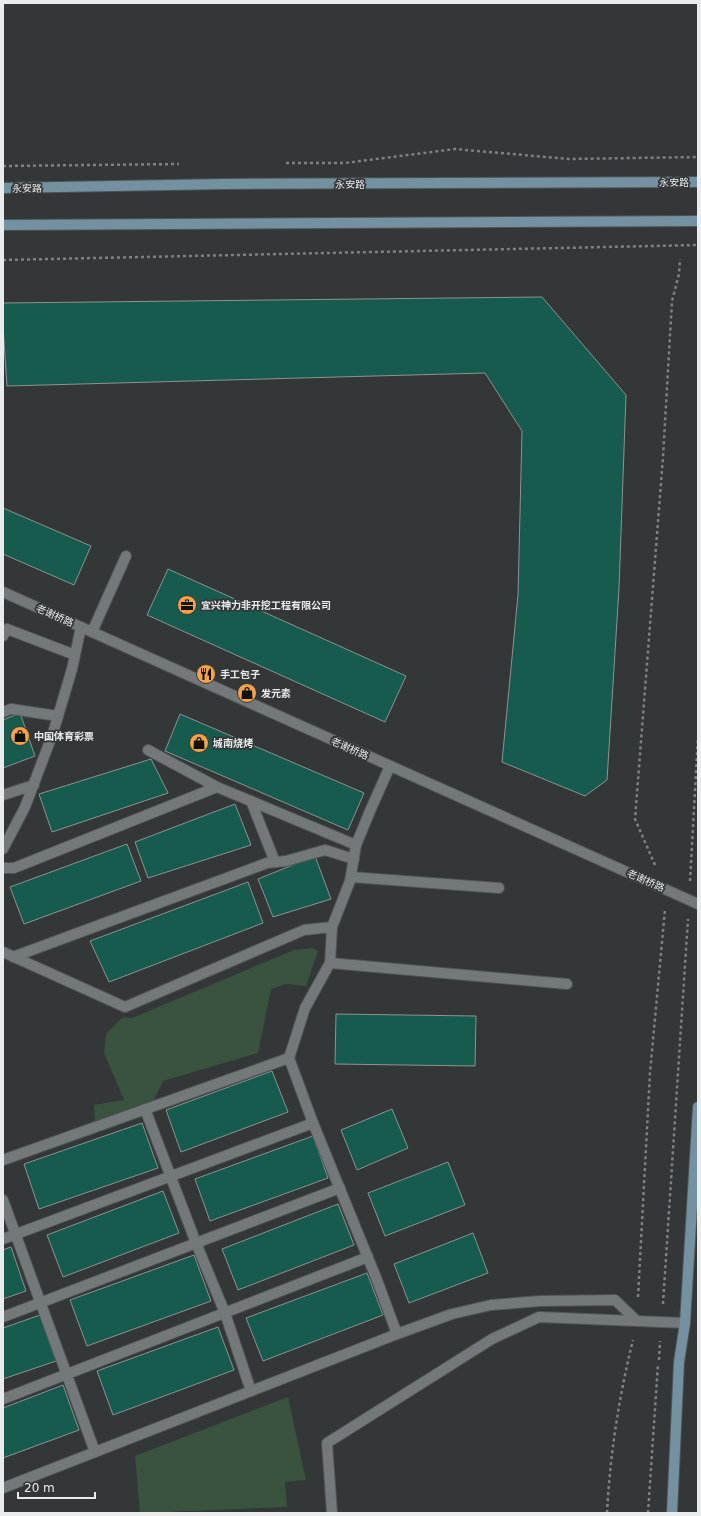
<svg xmlns="http://www.w3.org/2000/svg" width="701" height="1516" font-family="'DejaVu Sans','Noto Sans SC',sans-serif">
  <style>
    .green { fill: #39533e }
    .building { fill: #175b4f; stroke: #8d9391 }
    .lines { fill: none; stroke-linecap: round; stroke-linejoin: round }
    .street-casing { stroke: #505454; stroke-width: 12 }
    .secondary-casing { stroke: #505454; stroke-width: 12 }
    .path { stroke: #7e8282; stroke-width: 2.5; stroke-dasharray: 3 3; stroke-linecap: butt }
    .street { stroke: #73797a; stroke-width: 10 }
    .secondary { stroke: #7391a0; stroke-width: 10 }
    .labels { text-anchor: middle; stroke-width: 3.5; stroke-linejoin: round; paint-order: stroke }
    .street-label { font-size: 10px; fill: #e9ecec; stroke: #333738 }
    .poi-label { font-size: 10px; font-weight: bold; fill: #e9ecec; stroke: #333738; text-anchor: start }
  </style>
  <rect width="100%" height="100%" fill="#333738"/>
  <g class="green">
    <polygon points="313,948 318,951 306,986 286,984 271,989 258,1053 163,1081 154,1100 95,1121 94,1105 124,1100 104,1053 106,1034 123,1017 132,1018 294,950"/>
    <polygon points="288,1397 306,1480 285,1482 287,1507 140,1513 135,1456"/>
  </g>
  <g class="building">
    <polygon points="542,297 626,395 619,588 607,780 585,796 502,762 518,595 522,431 485,373 7,386 3,326 3,303"/>
    <polygon points="3,508 91,546 74,585 3,554"/>
    <polygon points="168,569 406,676 385,722 147,615"/>
    <polygon points="20,713 35,756 3,768 3,720"/>
    <polygon points="180,714 364,793 348,830 165,751"/>
    <polygon points="151,759 168,793 52,832 39,794"/>
    <polygon points="235,804 251,845 148,878 135,842"/>
    <polygon points="127,844 141,881 24,924 10,887"/>
    <polygon points="315,856 331,899 273,917 258,879"/>
    <polygon points="248,882 263,923 109,982 90,941"/>
    <polygon points="336,1014 476,1016 475,1066 335,1064"/>
    <polygon points="272,1071 288,1112 181,1152 166,1110"/>
    <polygon points="392,1109 408,1148 357,1170 341,1130"/>
    <polygon points="142,1123 158,1168 39,1209 24,1164"/>
    <polygon points="313,1136 328,1178 210,1221 195,1179"/>
    <polygon points="448,1162 465,1205 385,1236 368,1193"/>
    <polygon points="163,1191 179,1233 63,1277 47,1235"/>
    <polygon points="338,1204 354,1245 238,1290 222,1249"/>
    <polygon points="473,1233 488,1273 409,1303 394,1264"/>
    <polygon points="11,1247 26,1291 3,1299 3,1250"/>
    <polygon points="194,1255 211,1301 87,1346 70,1300"/>
    <polygon points="367,1273 383,1315 263,1361 246,1318"/>
    <polygon points="40,1315 56,1361 3,1379 3,1328"/>
    <polygon points="218,1327 234,1370 113,1415 97,1371"/>
    <polygon points="63,1385 79,1430 3,1458 3,1408"/>
  </g>
  <g class="lines">
    <defs>
      <g id="street">
        <polyline points="3,592 698,904"/>
        <polyline points="92,632 126,556"/>
        <polyline points="3,636 7,629 75,655"/>
        <polyline points="3,712 11,709 58,716"/>
        <polyline points="148,750 217,787"/>
        <polyline points="3,795 34,785"/>
        <polyline points="251,801 275,862"/>
        <polyline points="3,849 25,807 53,733 72,669 81,627"/>
        <polyline points="3,868 14,868 217,787 356,845"/>
        <polyline points="351,877 499,888"/>
        <polyline points="332,927 350,881 356,845 370,811 390,766"/>
        <polyline points="3,952 125,1007 304,930 332,927 330,963 305,1008 289,1058 313,1123 377,1280 397,1334 452,1314 491,1305 540,1301 615,1300 637,1321"/>
        <polyline points="13,957 267,863 286,861 325,850 354,859"/>
        <polyline points="330,963 567,984"/>
        <polyline points="145,1109 196,1243 225,1313 251,1391"/>
        <polyline points="3,1160 289,1058"/>
        <polyline points="3,1200 95,1452"/>
        <polyline points="3,1239 313,1123"/>
        <polyline points="3,1317 340,1188"/>
        <polyline points="3,1399 368,1257"/>
        <polyline points="3,1488 397,1334"/>
        <polyline points="332,1513 327,1443 492,1339 539,1317 685,1323"/>
      </g>
      <g id="secondary">
        <polyline points="3,188 224,184 698,182"/>
        <polyline points="3,225 698,221"/>
        <polyline points="672,1513 679,1362 685,1323 698,1107"/>
      </g>
    </defs>
    <use href="#street" class="street-casing"/>
    <use href="#secondary" class="secondary-casing"/>
    <g class="path">
      <polyline points="286,163 345,163 455,149 569,159 698,157"/>
      <polyline points="3,166 179,164"/>
      <polyline points="3,260 698,245"/>
      <polyline points="655,865 635,819 663,457 672,301 679,274 680,259"/>
      <polyline points="690,881 698,737"/>
      <polyline points="638,1297 650,1073 665,909"/>
      <polyline points="663,1304 688,919"/>
      <polyline points="659,1360 660,1341"/>
      <path d="M607,1513c3,-58 12,-117 26,-173"/>
      <polyline points="648,1513 658,1364"/>
    </g>
    <use href="#street" class="street"/>
    <use href="#secondary" class="secondary"/>
  </g>
  <defs>
    <symbol id="office-disc" viewBox="-11 -11 22 22"><circle r="9.5" fill="#f5a346" stroke="#333738"/><path d="M-6-3h4V-5.5h4V-3h4V5H-6ZM-1-4.5V-3h2v-1.5ZM-6 0V1H6V0Z" fill="#111"/></symbol>
    <symbol id="restaurant-disc" viewBox="-11 -11 22 22"><circle r="9.5" fill="#f5a346" stroke="#333738"/><path d="M-5-6h1v4h1v-4h1v4h1v-4h1v5L-1.5 .5V6h-2V.5L-5-1ZM5-6V6H3V1.5H1.5Q1.5-4 5-6Z" fill="#111"/></symbol>
    <symbol id="shop-disc" viewBox="-11 -11 22 22"><circle r="9.5" fill="#f5a346" stroke="#333738"/><path d="M-5-2.5h2.3a2.7 3.5 0 0 1 5.4 0H5L5.5 6h-11ZM-1.5-2.5h3a1.5 2.3 0 0 0-3 0Z" fill="#111"/></symbol>
  </defs>
  <g fill-rule="evenodd">
    <use href="#office-disc" x="176" y="594" width="22" height="22"/>
    <use href="#restaurant-disc" x="195" y="663" width="22" height="22"/>
    <use href="#shop-disc" x="236" y="682" width="22" height="22"/>
    <use href="#shop-disc" x="9" y="725" width="22" height="22"/>
    <use href="#shop-disc" x="188" y="732" width="22" height="22"/>
  </g>
  <g class="labels">
    <g class="street-label">
      <text x="674" y="186">永安路</text>
      <text x="350" y="188">永安路</text>
      <text transform="translate(27 188) rotate(-1)" y="4">永安路</text>
      <text transform="translate(55 615) rotate(24)" y="4">老谢桥路</text>
      <text transform="translate(350 748) rotate(24)" y="4">老谢桥路</text>
      <text transform="translate(646 880) rotate(24)" y="4">老谢桥路</text>
    </g>
    <g class="poi-label">
      <text x="201" y="609">宜兴神力非开挖工程有限公司</text>
      <text x="220" y="678">手工包子</text>
      <text x="261" y="697">发元素</text>
      <text x="34" y="740">中国体育彩票</text>
      <text x="213" y="747">城南烧烤</text>
    </g>
  </g>
  <rect width="701" height="1516" fill="none" stroke="#e9ecec" stroke-width="8"/>
  <path d="M18 1492v6h77v-6" fill="none" stroke="#e9ecec" stroke-width="2"/>
  <text x="24" y="1492" font-size="12" fill="#e9ecec" stroke="#333738" stroke-width="3" paint-order="stroke">20 m</text>
</svg>
